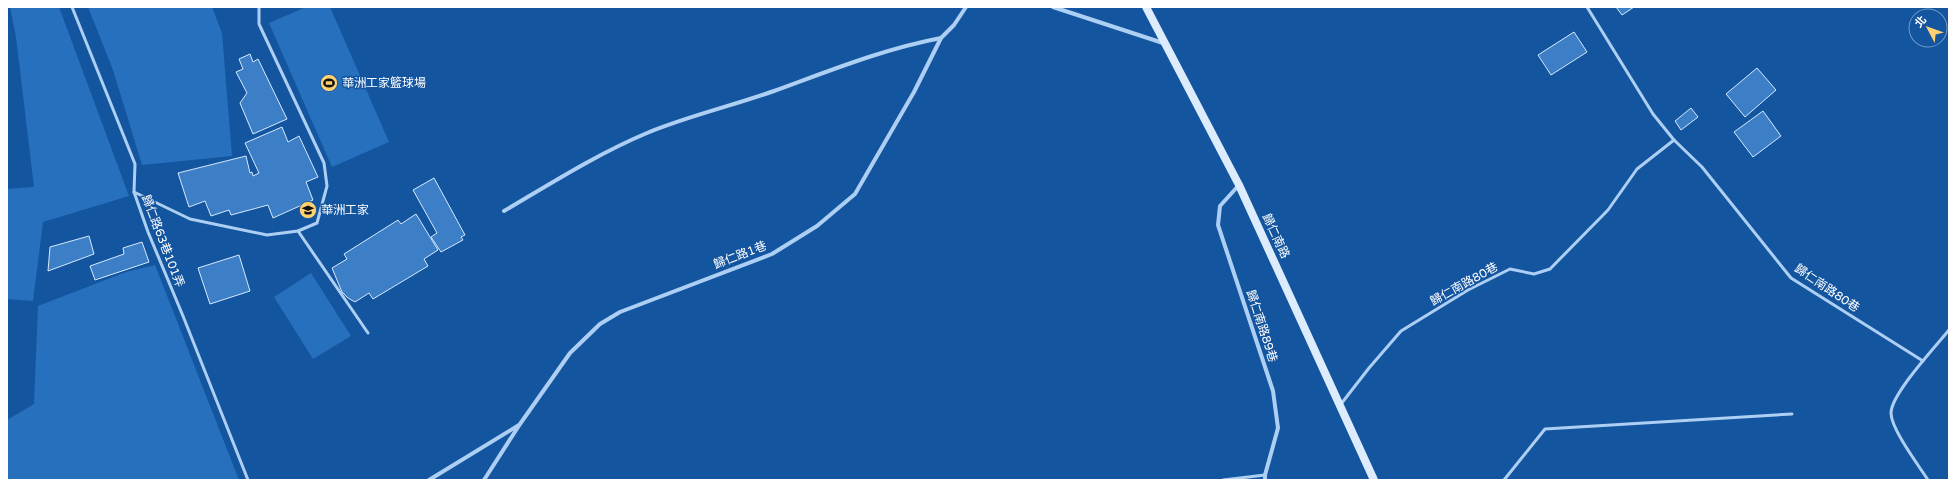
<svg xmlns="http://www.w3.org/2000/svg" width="1956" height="487" font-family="'Varela Round','Noto Sans TC',sans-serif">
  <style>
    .green { fill: #2770be }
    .building { fill: #3d7fc7; stroke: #d6e9fd }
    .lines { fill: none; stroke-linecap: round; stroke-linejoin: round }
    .lane { stroke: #adcff4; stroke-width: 3 }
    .street { stroke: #adcff4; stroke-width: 4 }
    .secondary { stroke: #ddecfd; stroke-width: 8 }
    .labels { text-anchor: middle; stroke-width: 3; stroke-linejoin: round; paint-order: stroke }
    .poi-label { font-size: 12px; fill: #fff; stroke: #1455a0; text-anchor: start }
    .street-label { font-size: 12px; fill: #fff; stroke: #1455a0 }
  </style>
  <rect width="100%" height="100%" fill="#1455a0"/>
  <g class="green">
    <polygon points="10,7 59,7 129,196 43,222 33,301 7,299 7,189 34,187 16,37"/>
    <polygon points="88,7 212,7 222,33 232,156 142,165 113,70"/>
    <polygon points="306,7 330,7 389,142 332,167 269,23"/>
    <polygon points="155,265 239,480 7,480 7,420 34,404 38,306 126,272"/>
    <polygon points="311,273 351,336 313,359 274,297"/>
  </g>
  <g class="building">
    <polygon points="1616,7 1634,7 1622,15"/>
    <polygon points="1574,32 1587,52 1551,75 1538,55"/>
    <polygon points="250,54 253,62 258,59 287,119 253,134 240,103 247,93 236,72 243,69 239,59"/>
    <polygon points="1757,68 1776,90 1745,117 1726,94"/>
    <polygon points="1691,108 1698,117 1681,130 1675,121"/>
    <polygon points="1763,111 1781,136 1753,157 1734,132"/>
    <polygon points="282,127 288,142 299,136 318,177 306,182 313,200 273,218 268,205 231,215 229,210 211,216 205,201 189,207 178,173 246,156 250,173 252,172 253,176 259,173 245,143"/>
    <polygon points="434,178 465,235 461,237 463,240 441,252 431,237 437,233 413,190"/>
    <polygon points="416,214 438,250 424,259 428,266 373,299 369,293 355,302 348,298 342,292 332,268 347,259 344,254 398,220 401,224"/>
    <polygon points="89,236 94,254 48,271 50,247"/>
    <polygon points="142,242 149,262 95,280 90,266 124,254 123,248"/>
    <polygon points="239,255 250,291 210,304 198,268"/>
  </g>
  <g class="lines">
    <g class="lane">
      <polyline points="72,7 135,164 134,192 148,232 183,316 248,480"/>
      <polyline points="1587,7 1653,114 1674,140 1702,167 1791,278 1923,361"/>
      <polyline points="134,192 190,219 267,235 298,231 317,223 327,186 324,163 259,24 259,7"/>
      <polyline points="298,231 368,333"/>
      <polyline points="1341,404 1369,368 1401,331 1468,290 1510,269 1534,274 1550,269 1608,210 1637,169 1674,140"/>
      <polyline points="1223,480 1265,475"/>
      <polyline points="1504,480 1545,429 1792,414"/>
      <path d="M1928,480c-9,-14 -37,-51 -37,-67 0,-19 45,-67 58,-83"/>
    </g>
    <g class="street">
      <polyline points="1053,7 1163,43"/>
      <polyline points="1239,185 1220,206 1218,225 1273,391 1278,428 1265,475 1265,480"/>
      <path d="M504,211c46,-27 93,-57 143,-78 41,-17 85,-27 127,-42 55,-20 109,-42 167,-53"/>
      <polyline points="429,480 519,425"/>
      <polyline points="484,480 520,424 570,353 600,324 620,312 772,254 817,226 855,194 914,92 941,38 954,25 966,7"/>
    </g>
    <polyline class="secondary" points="1146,7 1239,185 1374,480"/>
  </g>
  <defs>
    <symbol id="stadium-disc" viewBox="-11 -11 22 22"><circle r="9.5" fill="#ffd170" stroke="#1455a0"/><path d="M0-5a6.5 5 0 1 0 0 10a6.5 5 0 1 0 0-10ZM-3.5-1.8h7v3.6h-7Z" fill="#111"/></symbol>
    <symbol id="school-disc" viewBox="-11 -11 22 22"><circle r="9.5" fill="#ffd170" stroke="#1455a0"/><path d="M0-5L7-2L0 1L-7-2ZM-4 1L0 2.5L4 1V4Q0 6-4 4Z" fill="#111"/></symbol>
  </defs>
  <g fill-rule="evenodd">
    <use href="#stadium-disc" x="319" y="73" width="20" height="20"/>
    <use href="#school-disc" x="298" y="200" width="20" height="20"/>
  </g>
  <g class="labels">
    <g class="poi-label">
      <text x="342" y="87">華洲工家籃球場</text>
      <text x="321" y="214">華洲工家</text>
    </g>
    <g class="street-label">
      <text transform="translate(1276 236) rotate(65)" y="4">歸仁南路</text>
      <text transform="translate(163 241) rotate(69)" y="4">歸仁路63巷101弄</text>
      <text transform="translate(740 255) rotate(-21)" y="4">歸仁路1巷</text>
      <text transform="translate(1464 284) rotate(-29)" y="4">歸仁南路80巷</text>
      <text transform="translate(1827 288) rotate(34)" y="4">歸仁南路80巷</text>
      <text transform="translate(1262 326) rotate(72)" y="4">歸仁南路89巷</text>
    </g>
  </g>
  <rect width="1956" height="487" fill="none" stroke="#ffffff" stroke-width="16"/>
  <g transform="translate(1928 28) rotate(311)"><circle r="19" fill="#1455a0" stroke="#7299c6"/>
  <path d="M0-3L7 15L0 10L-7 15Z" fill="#ffd170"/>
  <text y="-6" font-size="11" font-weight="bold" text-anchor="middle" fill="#ffffff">北</text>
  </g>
</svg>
